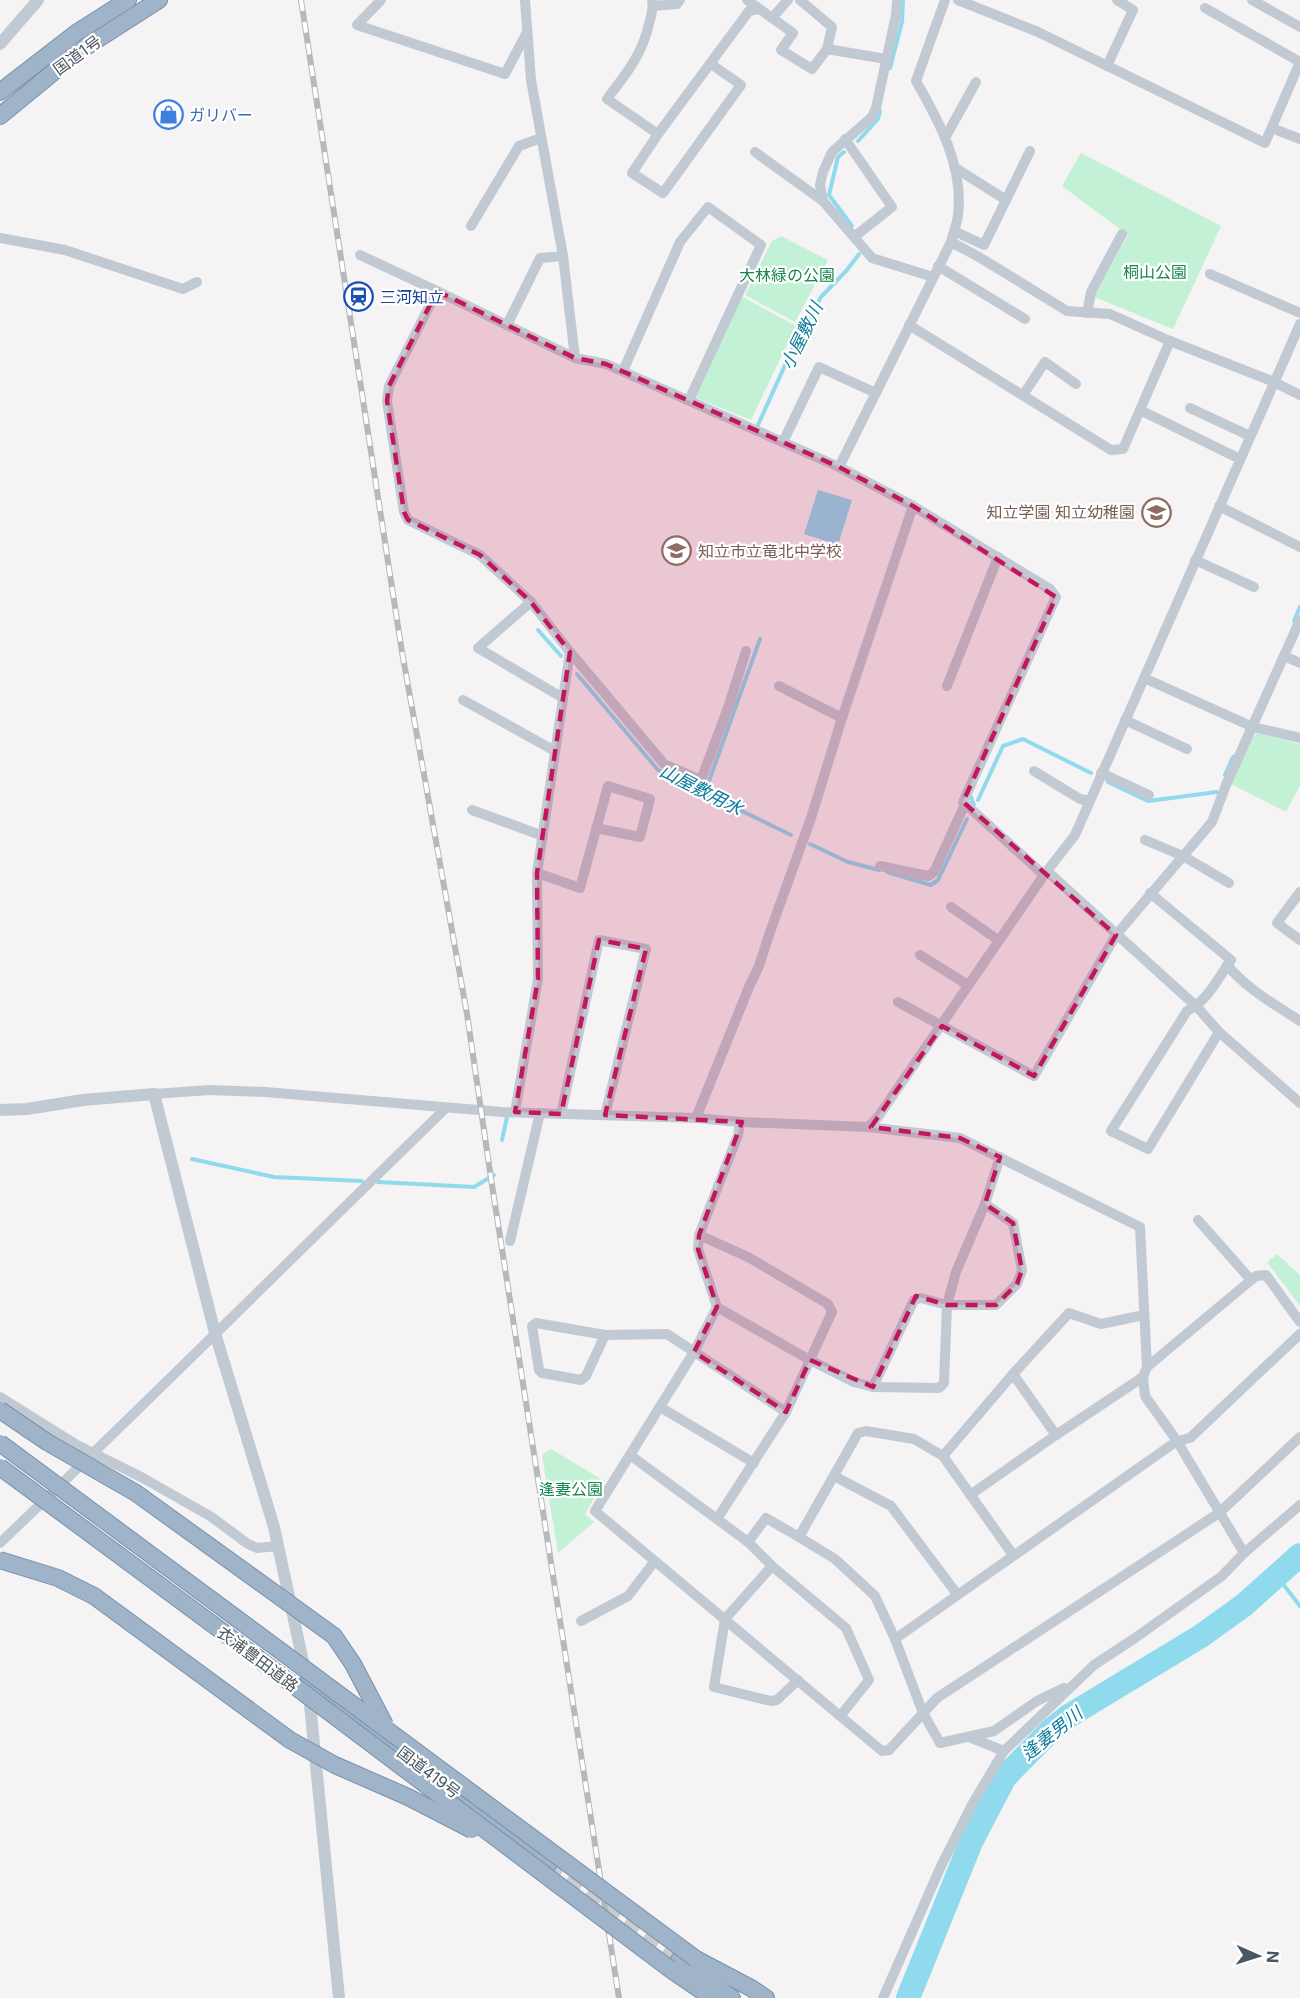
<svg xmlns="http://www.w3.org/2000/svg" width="1300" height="1998" font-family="Inter,'Noto Sans JP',sans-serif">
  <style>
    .green { fill: #c3f1d5 }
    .water { fill: #90daee }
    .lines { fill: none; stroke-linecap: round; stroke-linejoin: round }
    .stream { stroke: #90daee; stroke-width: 4 }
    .river { stroke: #90daee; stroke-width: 24 }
    .trunk-tunnel { stroke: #caccce; stroke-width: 16; stroke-dasharray: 16 8; stroke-linecap: butt }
    .trunk-casing { stroke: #7690ad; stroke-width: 18 }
    .minor { stroke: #c1cad2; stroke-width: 10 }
    .tertiary { stroke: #c1cad2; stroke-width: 12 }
    .trunk { stroke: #9fb4c9; stroke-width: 16 }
    .rail-casing { stroke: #b5b8bd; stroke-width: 6 }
    .rail { stroke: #fff; stroke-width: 4; stroke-dasharray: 11; stroke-linecap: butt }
    .trunk-bridge-casing { stroke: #7690ad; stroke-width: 18; stroke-linecap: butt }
    .trunk-bridge { stroke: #9fb4c9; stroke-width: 16 }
    .marked { fill: #c2185b; fill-opacity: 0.2; stroke: #c2185b; stroke-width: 4.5; stroke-dasharray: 12 8; stroke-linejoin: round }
    .labels { text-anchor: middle; stroke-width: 4.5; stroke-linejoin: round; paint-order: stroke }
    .street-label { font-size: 16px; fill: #4a5661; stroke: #fff }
    .shop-label { font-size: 16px; fill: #366cbe; stroke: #fff; text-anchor: start }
    .park-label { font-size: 16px; fill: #17864f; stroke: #fff }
    .transit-label { font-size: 16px; fill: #164399; stroke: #fff; text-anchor: start }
    .education-label { font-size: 16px; fill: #785e54; stroke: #fff; text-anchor: end }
    .water-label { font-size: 18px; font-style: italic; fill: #0c7c9b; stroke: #fff }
  </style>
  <rect width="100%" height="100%" fill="#f5f3f3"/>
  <g class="green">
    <polygon points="1081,153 1221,226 1173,329 1094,297 1128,235 1062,186"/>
    <polygon points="781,236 828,260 795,322 745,295 772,241"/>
    <polygon points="741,296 796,326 751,420 694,397"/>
    <polygon points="1258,733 1300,744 1300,785 1286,812 1231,784 1253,736"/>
    <polygon points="1277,1254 1300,1275 1300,1306 1267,1262"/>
    <polygon points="551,1449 604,1481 585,1514 594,1522 558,1553 542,1455"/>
  </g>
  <polygon class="water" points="818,490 852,500 838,545 804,534"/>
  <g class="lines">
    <g class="stream">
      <polyline points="890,68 902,22 903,0"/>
      <polyline points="858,141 878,119 880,111"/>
      <polyline points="844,152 838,157 829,195 852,226"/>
      <polyline points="758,425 791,352 821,297 847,270 859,254"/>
      <polyline points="1294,621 1300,607"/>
      <polyline points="538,630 561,656"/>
      <polyline points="577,674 658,770 791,835"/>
      <polyline points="1225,775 1233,757"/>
      <polyline points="1108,782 1148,801 1217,792"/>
      <polyline points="705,792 760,639"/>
      <polyline points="970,795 974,805"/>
      <polyline points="978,800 1003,746 1023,739 1091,773"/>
      <polyline points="810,844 848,862 879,870"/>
      <polyline points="887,872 931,885 938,880 967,819"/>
      <polyline points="502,1140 507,1117"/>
      <polyline points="192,1159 274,1177 362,1181"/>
      <polyline points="378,1182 474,1187 494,1175"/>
      <polyline points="1279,1573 1283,1584 1300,1606"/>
    </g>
    <polyline class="river" points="908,1998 971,1842 1005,1777 1052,1729 1067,1717 1201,1636 1244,1605 1300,1555"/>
    <polyline class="trunk-tunnel" points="549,1863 679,1960"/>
    <defs>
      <g id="trunk">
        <polyline points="0,92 76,33 128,0"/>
        <polyline points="0,116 78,52 159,0"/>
        <polyline points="308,1682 549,1863"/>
        <polyline points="696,1959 751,1988 766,1998"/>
        <polyline points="679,1960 732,1998"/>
        <polyline points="670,1969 712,1998"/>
      </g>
    </defs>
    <use href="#trunk" class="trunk-casing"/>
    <g class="minor">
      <polyline points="381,0 357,25 505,74 526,34"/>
      <polyline points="525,0 531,80 563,256 575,358"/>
      <path d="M652,0c2,8 -1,16 -3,24 -7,31 -23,50 -42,75l51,35"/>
      <polyline points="747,0 793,33 781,50 812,69 827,49 886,59"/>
      <polyline points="800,0 832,27 827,49"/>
      <polyline points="897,0 896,15 876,108 872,117 832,152 823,172 820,185 823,201 872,258 933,277"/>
      <polyline points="958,0 1038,32 1265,143 1300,62"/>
      <polyline points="1252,0 1300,27"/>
      <polyline points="653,6 677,4 680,0"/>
      <polyline points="1205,8 1300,62"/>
      <polyline points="772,18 788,0"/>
      <polyline points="711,64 741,85 663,193 632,173 658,134 749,11 758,9"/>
      <polyline points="1107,66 1133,10 1117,0"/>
      <polyline points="1272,128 1300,139"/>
      <polyline points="945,138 976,82"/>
      <polyline points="845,139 892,207 854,237"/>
      <polyline points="755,152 823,201"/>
      <polyline points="954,167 1006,200"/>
      <polyline points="471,226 519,146 541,138"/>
      <polyline points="954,231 984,245 1030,151"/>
      <polyline points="0,238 65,250 183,289 197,282"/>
      <polyline points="951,242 979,257 1067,311 1110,314 1170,341 1274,382 1300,395"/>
      <polyline points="360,255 437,291"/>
      <polyline points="938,266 1025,319"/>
      <polyline points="1210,274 1300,313"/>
      <polyline points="1087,313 1091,292 1122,234"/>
      <polyline points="507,325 540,258 563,256"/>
      <polyline points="909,325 1111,450 1123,449 1140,410"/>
      <polyline points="1170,341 1140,410 1240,459"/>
      <polyline points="623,371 680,242 708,207 761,245 689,400"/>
      <polyline points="1023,395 1045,362 1076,384"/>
      <polyline points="1190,408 1250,436"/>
      <polyline points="783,442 819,367 876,393"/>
      <path d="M839,467l112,-225c2,-9 6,-18 7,-27 6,-48 -19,-94 -42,-134l29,-81"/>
      <polyline points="1219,506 1300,547"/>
      <polyline points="1195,560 1254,587"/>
      <polyline points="531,602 478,648 563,698"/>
      <polyline points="746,651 729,705 701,780 664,764 570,652 531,602 480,555 408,520 404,512 387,401 389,386 437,291 575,358 606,364 839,467 913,506 1050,589 1056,597 963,802 1044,875"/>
      <polyline points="1284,656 1300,663"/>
      <polyline points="1144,678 1253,727 1300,738"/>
      <polyline points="779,686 842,718"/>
      <polyline points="947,686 998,557"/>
      <polyline points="463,700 555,751"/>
      <polyline points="1125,720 1187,749"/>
      <polyline points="1034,771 1080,799 1089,801"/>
      <polyline points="1101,773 1149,795"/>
      <polyline points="472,810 543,836"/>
      <polyline points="1145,840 1183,856 1229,883"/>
      <polyline points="880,866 928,876 934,872 965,804"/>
      <polyline points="1047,871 1197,1007 1219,1032 1300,1103"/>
      <polyline points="537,873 580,888 608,786 650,799 640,837 596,828"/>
      <polyline points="1300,892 1277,923 1300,940"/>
      <path d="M1150,893l81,67c-13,18 -23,41 -44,51l-76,120 37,18 71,-117"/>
      <polyline points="951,907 998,940"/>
      <polyline points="920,955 968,985"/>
      <path d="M1227,965c20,24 47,39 73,56"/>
      <polyline points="898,1002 1034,1076 1116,935 1212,822 1226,785 1300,620"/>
      <polyline points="154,1094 210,1090 265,1092 502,1112 696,1118 740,1122 868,1127 960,1138 1140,1227 1147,1367 1143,1377 1145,1396 1177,1441 1244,1553"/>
      <polyline points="515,1112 538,979 537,873 570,652"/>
      <polyline points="561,1114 599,940 646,949 605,1115"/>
      <polyline points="696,1118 749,987 759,966 770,932 811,818 842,718 913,506"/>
      <polyline points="740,1122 738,1135 699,1235 698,1249 717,1307 694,1352 595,1511 882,1751 889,1750 937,1698 1219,1513 1300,1437"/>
      <polyline points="868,1127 878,1117 1044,875 1075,835 1300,324"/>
      <polyline points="1198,1220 1251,1280"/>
      <polyline points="699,1235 748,1257 828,1304 832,1312 786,1412 717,1519"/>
      <polyline points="510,1241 540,1113"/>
      <polyline points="717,1307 810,1360 854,1382 873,1387 939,1388 944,1383 947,1305 956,1272 985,1204 1000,1157"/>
      <polyline points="605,1335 586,1376 581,1380 542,1373 539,1370 532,1326 536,1323 605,1335 667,1334 786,1412"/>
      <polyline points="1147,1367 1256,1276 1266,1275 1300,1322"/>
      <polyline points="1013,1374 1069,1313 1101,1324 1144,1315"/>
      <polyline points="873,1387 914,1300 921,1298 947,1305 996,1305 1017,1284 1022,1270 1013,1223 985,1204"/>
      <polyline points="0,1397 77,1445 143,1478 210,1516 248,1544 257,1548 278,1546"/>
      <polyline points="660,1407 754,1463"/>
      <polyline points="630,1455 748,1542 772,1566 846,1628 869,1680 841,1715"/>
      <polyline points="943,1456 1013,1374 1056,1435 1143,1377"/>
      <polyline points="834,1476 891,1506 957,1594"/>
      <polyline points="970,1495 1056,1435"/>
      <polyline points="748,1542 766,1518 799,1537"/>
      <path d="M0,1543c150,-144 297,-290 446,-435"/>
      <polyline points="1013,1555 943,1456 914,1439 866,1431 858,1433 799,1537 835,1559 875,1596 895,1639 1177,1441 1190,1438 1300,1334"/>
      <polyline points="772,1566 725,1619 714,1687 771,1701 777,1700 798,1680"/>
      <polyline points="581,1621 628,1596 654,1562"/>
      <polyline points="895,1639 923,1713 940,1743 994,1731 1037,1701 1064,1688"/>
      <polyline points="969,1737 1004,1751"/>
      <polyline points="883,1998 941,1866 973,1803 1004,1751 1094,1665 1135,1638 1222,1576 1244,1553 1300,1505"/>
    </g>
    <g class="tertiary">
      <polyline points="0,44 38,0"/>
      <polyline points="0,1110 27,1109 83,1100 154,1094 215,1333 274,1527 305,1671"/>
      <polyline points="309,1694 339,1998"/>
    </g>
    <use href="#trunk" class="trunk"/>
    <defs>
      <polyline id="rail" points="301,0 402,652 467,1014 492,1185 619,1998"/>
    </defs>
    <use href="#rail" class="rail-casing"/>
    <use href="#rail" class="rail"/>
    <defs>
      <g id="trunk-bridge">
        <polyline points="0,1410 47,1442 136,1493 334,1636 353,1664 385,1725"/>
        <polyline points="0,1443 696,1959"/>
        <polyline points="0,1467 223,1632 670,1969"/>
        <polyline points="0,1560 58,1578 94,1596 290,1740 335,1765 408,1797 472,1830"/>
      </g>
    </defs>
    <use href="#trunk-bridge" class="trunk-bridge-casing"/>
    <use href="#trunk-bridge" class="trunk-bridge"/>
  </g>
  <path class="marked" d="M437,291l138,67 31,6 233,103 74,39 143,91 -93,205 153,133 -82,141 -92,-50 -71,101 89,11 40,19 -15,47 28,19 9,47 -5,14 -21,21h-49l-31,-9 -43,91 -63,-27 -24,52 -92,-60 23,-45 -19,-58 1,-14 43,-113 -137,-7 41,-166 -47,-9 -38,174 -46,-2 23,-133 -1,-106 33,-221 -39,-50 -51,-47 -72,-35 -4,-8 -17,-111 2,-15z"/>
  <defs>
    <symbol id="shop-ring" viewBox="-11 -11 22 22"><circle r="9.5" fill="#fff" stroke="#3f7fe0" stroke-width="1.5"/><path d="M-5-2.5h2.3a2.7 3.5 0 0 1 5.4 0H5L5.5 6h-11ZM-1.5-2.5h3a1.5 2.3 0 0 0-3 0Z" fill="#3f7fe0"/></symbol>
    <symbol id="station-ring" viewBox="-11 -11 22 22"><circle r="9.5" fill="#fff" stroke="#1a4fb4" stroke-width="1.5"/><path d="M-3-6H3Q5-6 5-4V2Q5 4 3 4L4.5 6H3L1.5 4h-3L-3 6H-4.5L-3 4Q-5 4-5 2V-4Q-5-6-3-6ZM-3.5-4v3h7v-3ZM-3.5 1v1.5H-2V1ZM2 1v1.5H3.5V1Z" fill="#1a4fb4"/></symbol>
    <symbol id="school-ring" viewBox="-11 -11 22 22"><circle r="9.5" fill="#fff" stroke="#8d6e63" stroke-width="1.5"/><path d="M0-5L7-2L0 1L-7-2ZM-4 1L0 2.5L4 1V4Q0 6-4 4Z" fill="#8d6e63"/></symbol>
  </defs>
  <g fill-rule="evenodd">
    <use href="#shop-ring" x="152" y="98" width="33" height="33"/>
    <use href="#station-ring" x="342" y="280" width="33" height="33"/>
    <use href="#school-ring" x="1140" y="496" width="33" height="33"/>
    <use href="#school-ring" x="660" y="534" width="33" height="33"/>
  </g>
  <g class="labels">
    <g class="street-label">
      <text transform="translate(77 55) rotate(-36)" y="6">国道1号</text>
      <text transform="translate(258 1659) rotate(37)" y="6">衣浦豊田道路</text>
      <text transform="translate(429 1772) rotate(37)" y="6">国道419号</text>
    </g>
    <g class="shop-label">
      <text x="189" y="121">ガリバー</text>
    </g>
    <g class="park-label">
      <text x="1155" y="278">桐山公園</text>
      <text x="787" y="281">大林緑の公園</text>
      <text x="571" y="1495">逢妻公園</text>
    </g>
    <g class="transit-label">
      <text x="380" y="303">三河知立</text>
    </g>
    <g class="education-label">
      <text x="1135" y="518">知立学園 知立幼稚園</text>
      <text x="698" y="557" text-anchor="start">知立市立竜北中学校</text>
    </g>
    <g class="water-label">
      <text transform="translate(802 336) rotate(-64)" y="6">小屋敷川</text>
      <text transform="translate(701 790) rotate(27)" y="6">山屋敷用水</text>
      <text transform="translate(1052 1734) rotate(-39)" y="6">逢妻男川</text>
    </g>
  </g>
  <g transform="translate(1258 1956) rotate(93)" stroke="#ffffff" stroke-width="4.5" paint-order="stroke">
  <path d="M0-4.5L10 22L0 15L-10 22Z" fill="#4a5661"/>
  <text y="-9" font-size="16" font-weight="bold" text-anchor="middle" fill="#4a5661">N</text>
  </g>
</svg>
